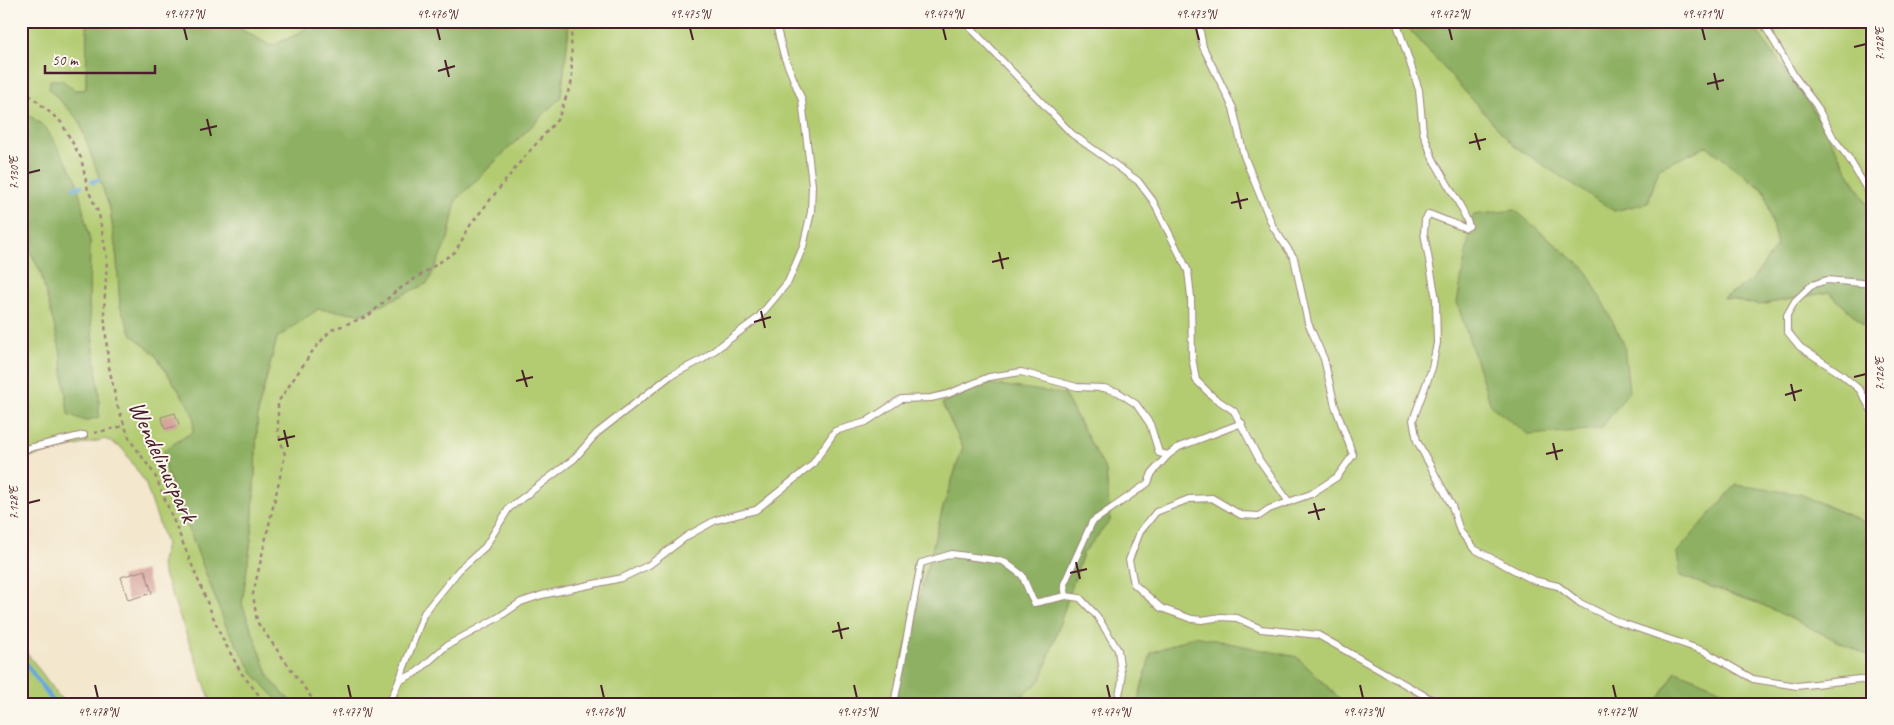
<svg xmlns="http://www.w3.org/2000/svg" width="1894" height="725" font-family="Caveat,sans-serif">
  <style>
    .green { fill: #b3cc72; stroke: #7e764e }
    .forest { fill: #8eb064; stroke: #6c6848 }
    .lines { fill: none; stroke-linecap: round; stroke-linejoin: round }
    .stream { stroke: #67a7da; stroke-width: 4.5 }
    .building { fill: #d29b94 }
    .lane-casing { stroke: #9e837c; stroke-width: 8 }
    .path { stroke: #9e837c; stroke-width: 2.5; stroke-dasharray: 4 4; stroke-linecap: butt }
    .lane { stroke: #fff; stroke-width: 6 }
    .ticks { fill: none; stroke: #4a1f2b; stroke-width: 2 }
    .labels { text-anchor: middle; stroke-width: 4; stroke-linejoin: round; paint-order: stroke }
    .street-label { font-size: 25px; fill: #4a1f2b; stroke: #fbf7ec }
    .neatline { fill: none; stroke: #4a1f2b; stroke-width: 2 }
    .ticks-label { font-size: 12px; text-anchor: middle; fill: #4a1f2b }
  </style>
  <rect width="100%" height="100%" fill="#fbf7ec"/>
  <filter id="ink" filterUnits="userSpaceOnUse"><feTurbulence type="fractalNoise" baseFrequency=".02" numOctaves="2"/><feDisplacementMap in="SourceGraphic" scale="10" xChannelSelector="R" yChannelSelector="G"/><feConvolveMatrix kernelMatrix="1 2 1 2 8 2 1 2 1" color-interpolation-filters="sRGB"/></filter>
  <filter id="wash" filterUnits="userSpaceOnUse"><feTurbulence type="fractalNoise" baseFrequency=".0096" numOctaves="4" result="noise"/><feDisplacementMap in="SourceGraphic" scale="20" xChannelSelector="R" yChannelSelector="G"/><feGaussianBlur stdDeviation="1.12" result="paint"/><feColorMatrix in="noise" values="0 0 0 0 0 0 0 0 0 0 0 0 0 0 0 0 0 1.4 0 .05"/><feComposite in="paint" operator="in"/></filter>
  <g filter="url(#wash)">
    <rect width="100%" height="100%" fill="#f3e7ce"/>
    <g class="green">
      <polygon points="21,21 87,21 86,90 49,89 79,120 110,209 117,259 120,306 132,335 154,353 187,403 194,417 193,432 179,440 166,470 226,626 254,674 281,704 212,704 161,566 166,544 145,482 122,448 105,439 21,459 21,232 41,273 61,353 68,414 99,394 89,305 90,241 46,128 21,109"/>
      <polygon points="226,21 316,21 298,34 271,46"/>
      <polygon points="568,21 1402,21 1514,146 1648,203 1659,168 1707,146 1765,191 1777,246 1753,279 1725,297 1759,305 1829,292 1870,331 1873,331 1873,526 1800,494 1680,576 1763,605 1873,658 1873,704 1798,704 1794,699 1753,703 1676,671 1656,704 1345,704 1296,657 1151,653 1137,704 1012,704 1041,680 1083,553 1110,521 1106,471 1064,394 942,404 963,447 943,508 891,704 293,704 270,679 242,604 252,532 258,410 277,338 318,309 362,314 448,239 456,200 561,97 568,36"/>
      <polygon points="1750,21 1873,21 1873,215 1809,103"/>
      <polygon points="21,645 61,699 65,704 21,704"/>
    </g>
    <g class="forest">
      <polygon points="87,21 226,21 271,46 298,34 316,21 568,21 568,36 561,97 456,200 448,239 428,283 362,314 318,309 277,338 258,410 252,532 242,604 270,679 293,704 281,704 254,674 226,626 166,470 164,450 193,432 194,417 187,403 154,353 132,335 120,306 117,259 110,209 79,120 49,89 50,80 62,80 76,91 86,89"/>
      <polygon points="1402,21 1750,21 1809,103 1873,215 1873,331 1870,331 1829,292 1759,305 1724,298 1753,279 1777,246 1765,191 1707,146 1659,168 1648,203 1614,211 1514,146"/>
      <polygon points="21,109 46,128 76,178 90,241 89,306 99,394 99,417 85,421 68,414 61,353 41,273 21,232"/>
      <polygon points="1515,210 1586,270 1624,344 1629,391 1601,429 1529,435 1491,406 1457,303 1473,215"/>
      <polygon points="984,383 1064,394 1106,471 1110,521 1083,553 1041,680 1012,704 891,704 943,508 963,447 942,403"/>
      <polygon points="1736,485 1800,494 1873,526 1873,658 1763,605 1680,576 1677,552"/>
      <polygon points="1195,636 1297,657 1345,704 1137,704 1151,653"/>
      <polygon points="1676,671 1753,703 1794,699 1798,704 1656,704"/>
    </g>
    <g class="lines">
      <g class="stream">
        <polyline points="92,182 98,180"/>
        <polyline points="74,188 81,186"/>
        <polyline points="21,657 55,704"/>
      </g>
    </g>
    <g id="blocks">
      <g class="building">
        <polygon points="175,413 179,425 165,429 161,417"/>
        <polygon points="145,570 152,593 128,600 121,577"/>
      </g>
    </g>
  </g>
  <g filter="url(#ink)">
    <use href="#blocks" fill-opacity="0" stroke="#9e837c" stroke-width="1"/>
    <g class="lines">
      <defs>
        <g id="lane">
          <polyline points="964,21 1072,134 1138,181 1153,201 1188,271 1191,297 1192,357 1196,380 1213,397 1234,411 1260,461 1289,502"/>
          <polyline points="1198,21 1203,47 1233,108 1244,156 1273,227 1294,258 1308,323 1324,359 1335,406 1353,455 1337,477 1311,494 1269,509 1259,516 1241,515 1212,498 1189,499 1156,512 1140,532 1129,560 1134,584 1161,608 1192,619 1202,620 1221,617 1237,618 1261,629 1318,635 1436,702 1443,704"/>
          <polyline points="1396,21 1419,90 1423,132 1433,159 1462,209 1469,226 1465,228 1429,214 1425,220 1424,233 1436,299 1437,343 1432,368 1413,420 1417,441 1452,506 1460,531 1474,549 1533,580 1558,586 1580,603 1619,622 1704,651 1753,679 1797,686 1859,679 1873,683"/>
          <polyline points="1762,21 1795,77 1816,105 1834,139 1848,157 1873,200"/>
          <polyline points="1873,284 1827,280 1812,285 1795,301 1787,315 1787,331 1800,347 1841,374 1860,390 1873,413"/>
          <polyline points="21,450 84,435"/>
          <polyline points="399,681 424,613 459,570 485,547 509,508 574,459 597,433 670,376 703,359 758,318 788,282 803,247 811,212 812,185 802,100 784,56 775,21"/>
          <polyline points="389,704 399,681 417,672 446,646 499,617 521,602 542,595 622,578 649,565 687,536 716,520 756,510 812,465 835,431 866,422 901,399 931,398 948,394 989,377 1021,372 1077,387 1104,388 1118,392 1136,404 1150,424 1159,453 1168,455 1179,447 1242,423"/>
          <polyline points="894,704 921,563 952,554 1003,561 1022,575 1034,603 1066,596"/>
          <polyline points="1117,704 1122,681 1118,650 1097,616 1080,598 1066,596 1064,584 1092,522 1148,483 1152,473 1168,455"/>
        </g>
      </defs>
      <use href="#lane" class="lane-casing"/>
      <g class="path">
        <polyline points="21,92 32,97 61,122 81,158 88,190 99,214 107,259 104,311 108,362 117,405 130,440 155,475 221,636 242,674 266,704"/>
        <polyline points="94,433 124,426"/>
        <polyline points="316,704 257,622 253,594 285,455 278,432 278,402 314,349 331,330 368,316 395,292 455,252 471,224 521,161 558,119 572,81 571,21"/>
      </g>
      <use href="#lane" class="lane"/>
    </g>
  </g>
  <path class="ticks" d="M184,28l3,12M437,28l3,12M690,28l3,12M943,28l3,12M1196,28l3,12M1449,28l3,12M1702,28l3,12M1854,47l12,-3M445,60l4,17M438,71l17,-5M1714,73l4,17M1707,84l17,-4M207,119l4,17M200,130l17,-4M1475,133l5,17M1469,143l17,-4M28,173l12,-3M1237,192l4,17M1231,203l17,-4M999,252l4,17M992,262l17,-4M761,311l4,17M754,322l17,-5M522,370l5,17M1854,377l12,-3M516,381l17,-4M1791,384l4,17M1785,395l17,-5M284,430l4,17M278,440l17,-4M1553,443l4,17M1546,454l17,-4M28,503l12,-3M1314,503l5,17M1308,513l17,-4M1076,562l4,17M1070,573l17,-4M838,622l4,17M832,632l17,-4M95,685l3,13M348,685l3,13M601,685l3,13M854,685l3,13M1107,685l3,13M1360,685l3,13M1613,685l3,13"/>
  <g class="labels">
    <g class="street-label">
      <text transform="translate(164 461) rotate(65)" y="9">Wendelinuspark</text>
    </g>
  </g>
  <rect width="1894" height="725" fill="none" stroke="#fbf7ec" stroke-width="55"/>
  <path d="M45 65v8h110v-8" fill="none" stroke="#4a1f2b" stroke-width="2.5"/>
  <text x="52" y="65" font-size="15" fill="#4a1f2b" stroke="#fbf7ec" stroke-width="4" paint-order="stroke">50 m</text>
  <rect x="28" y="28" width="1838" height="670" class="neatline"/>
  <g class="ticks-label">
    <text x="184" y="18">49.477°N</text>
    <text x="437" y="18">49.476°N</text>
    <text x="690" y="18">49.475°N</text>
    <text x="943" y="18">49.474°N</text>
    <text x="1196" y="18">49.473°N</text>
    <text x="1449" y="18">49.472°N</text>
    <text x="1702" y="18">49.471°N</text>
    <text transform="translate(1880 44) rotate(-90)" y="4">7.128°E</text>
    <text transform="translate(14 173) rotate(-90)" y="4">7.130°E</text>
    <text transform="translate(1880 374) rotate(-90)" y="4">7.126°E</text>
    <text transform="translate(14 503) rotate(-90)" y="4">7.128°E</text>
    <text x="98" y="716">49.478°N</text>
    <text x="351" y="716">49.477°N</text>
    <text x="604" y="716">49.476°N</text>
    <text x="857" y="716">49.475°N</text>
    <text x="1110" y="716">49.474°N</text>
    <text x="1363" y="716">49.473°N</text>
    <text x="1616" y="716">49.472°N</text>
  </g>
</svg>
